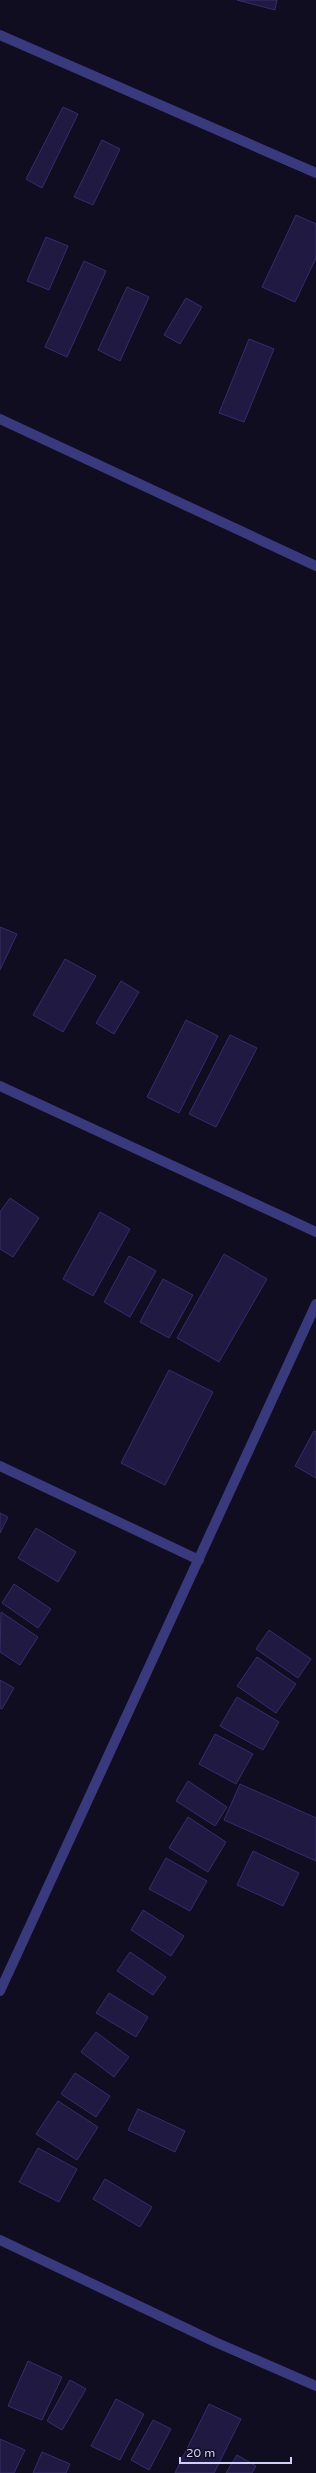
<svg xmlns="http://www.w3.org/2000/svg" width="316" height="2473" font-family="'Varela Round',sans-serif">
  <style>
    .building { fill: #201941; stroke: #372c6c }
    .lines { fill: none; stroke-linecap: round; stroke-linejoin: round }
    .minor { stroke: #39397e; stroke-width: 10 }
  </style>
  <rect width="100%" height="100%" fill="#100d20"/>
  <g class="building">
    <polygon points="237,0 277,0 275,10"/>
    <polygon points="63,107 78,114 42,188 26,179"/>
    <polygon points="102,140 120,149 93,205 74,197"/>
    <polygon points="296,215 316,224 316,258 295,302 262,287"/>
    <polygon points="46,237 68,246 49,290 27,281"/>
    <polygon points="84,261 106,271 67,357 45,347"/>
    <polygon points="127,287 149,297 120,361 98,350"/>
    <polygon points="186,298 202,307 180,344 164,335"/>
    <polygon points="249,339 274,349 244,422 219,413"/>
    <polygon points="0,927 17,934 0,970"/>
    <polygon points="65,959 96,976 63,1032 33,1015"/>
    <polygon points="121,981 139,992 114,1034 96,1023"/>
    <polygon points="186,1020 218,1036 179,1113 147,1097"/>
    <polygon points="230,1035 257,1048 216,1127 189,1114"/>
    <polygon points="10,1198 39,1218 13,1257 0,1249 0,1212"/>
    <polygon points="100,1212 130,1229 93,1296 63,1279"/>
    <polygon points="224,1254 267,1279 219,1362 177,1338"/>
    <polygon points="129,1256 156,1271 130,1317 104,1302"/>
    <polygon points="163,1279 193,1295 169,1338 140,1322"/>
    <polygon points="169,1370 213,1392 165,1485 121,1463"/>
    <polygon points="314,1431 316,1432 316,1478 295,1466"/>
    <polygon points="0,1513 8,1517 0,1533"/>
    <polygon points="36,1528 76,1552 58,1582 18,1558"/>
    <polygon points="14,1584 51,1609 38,1628 2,1603"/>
    <polygon points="1,1612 38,1637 20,1665 0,1652"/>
    <polygon points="269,1630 311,1659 298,1678 256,1649"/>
    <polygon points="257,1657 296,1684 276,1713 237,1686"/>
    <polygon points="0,1680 14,1688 2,1709 0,1708"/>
    <polygon points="237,1697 279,1722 263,1750 220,1726"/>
    <polygon points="215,1734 253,1754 236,1784 199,1764"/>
    <polygon points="188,1781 227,1807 215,1826 176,1801"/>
    <polygon points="240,1784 316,1818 316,1861 224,1820"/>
    <polygon points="188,1817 226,1842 208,1872 169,1848"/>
    <polygon points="253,1851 299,1873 283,1906 237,1885"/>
    <polygon points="166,1858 207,1881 190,1911 149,1889"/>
    <polygon points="143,1910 184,1936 171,1956 131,1930"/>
    <polygon points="130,1952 166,1977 153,1995 117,1971"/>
    <polygon points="109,1993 148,2017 136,2037 96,2013"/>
    <polygon points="96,2032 129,2057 114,2077 81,2052"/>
    <polygon points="75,2073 110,2096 96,2117 61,2094"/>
    <polygon points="58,2101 98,2127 77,2160 36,2134"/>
    <polygon points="138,2109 185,2131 175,2152 128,2130"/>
    <polygon points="38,2148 77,2169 59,2202 19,2182"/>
    <polygon points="105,2179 152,2207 140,2227 93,2199"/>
    <polygon points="28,2361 62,2377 42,2420 8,2406"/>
    <polygon points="70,2380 86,2389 62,2430 47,2421"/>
    <polygon points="116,2399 144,2414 120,2460 91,2446"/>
    <polygon points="209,2404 241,2419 214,2473 175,2473"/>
    <polygon points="153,2420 171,2429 149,2470 131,2460"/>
    <polygon points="0,2439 25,2450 14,2473 0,2473"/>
    <polygon points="42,2452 70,2464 66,2473 33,2473"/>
    <polygon points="237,2455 256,2466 252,2473 226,2473"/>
  </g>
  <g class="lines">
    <g class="minor">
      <polyline points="0,35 316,173"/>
      <polyline points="0,419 316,566"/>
      <polyline points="0,1086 316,1232"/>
      <polyline points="0,1466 199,1560"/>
      <polyline points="0,1991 316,1304"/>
      <polyline points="0,2240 215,2342 316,2386"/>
    </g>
  </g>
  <path d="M180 2457v6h111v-6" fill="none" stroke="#d1cdfe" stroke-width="2"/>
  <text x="186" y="2457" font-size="12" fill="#d1cdfe" stroke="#100d20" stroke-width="3" paint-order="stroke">20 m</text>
</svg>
